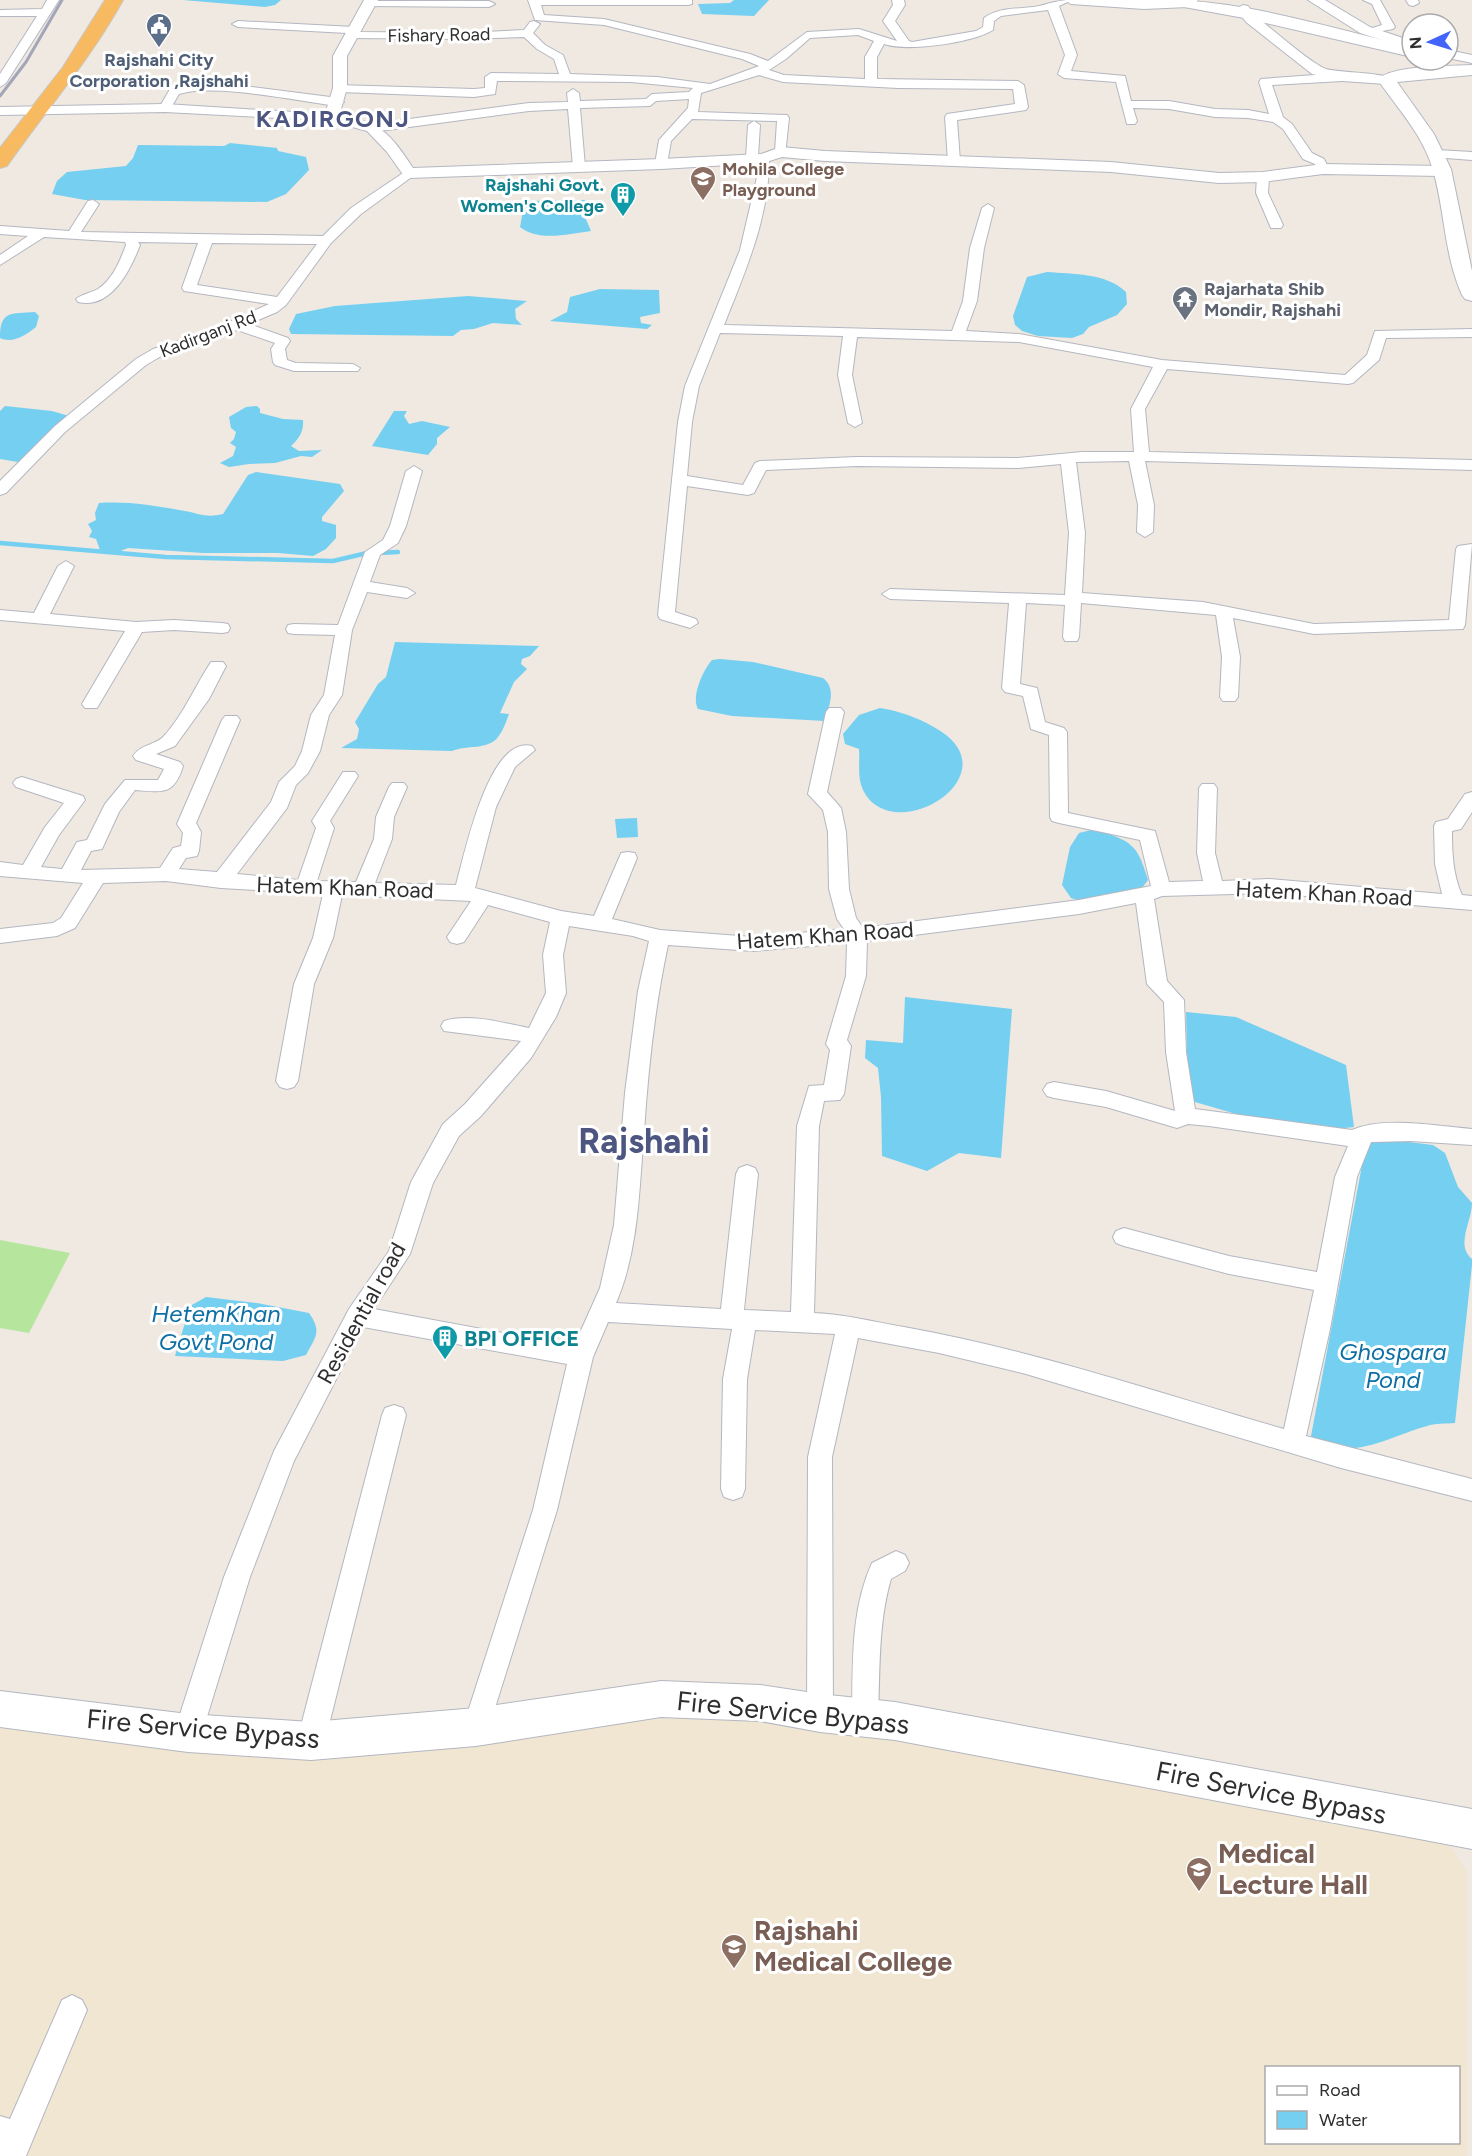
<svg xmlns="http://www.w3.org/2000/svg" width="1472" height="2156" font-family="Figtree,sans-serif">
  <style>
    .education { fill: #f0e6d1; fill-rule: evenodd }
    .green { fill: #b6e59e }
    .water { fill: #75cff0 }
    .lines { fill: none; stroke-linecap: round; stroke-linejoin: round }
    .stream { stroke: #75cff0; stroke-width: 4.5 }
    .minor-casing { stroke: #b4b7c1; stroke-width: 2 }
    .tertiary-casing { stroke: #b4b7c1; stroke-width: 2 }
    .secondary-casing { stroke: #b4b7c1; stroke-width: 2 }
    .trunk-casing { stroke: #c9c9c9; stroke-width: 2 }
    .minor { fill: #fff; fill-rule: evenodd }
    .tertiary { fill: #fff; fill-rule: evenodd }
    .secondary { fill: #fff; fill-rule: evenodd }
    .trunk { fill: #f8ba60; fill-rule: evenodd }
    .rail { stroke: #a3a6b8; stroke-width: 3 }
    .labels { text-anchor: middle; stroke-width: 6; stroke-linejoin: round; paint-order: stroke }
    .far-street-label { font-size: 18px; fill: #2e2e2e; stroke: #fff }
    .far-service-label { font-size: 18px; font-weight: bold; fill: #4e5e75; stroke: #fff }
    .far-education-label { font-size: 18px; font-weight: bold; fill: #785e54; stroke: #fff; text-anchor: start }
    .far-culture-label { font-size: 18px; font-weight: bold; fill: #0d838f; stroke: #fff; text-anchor: end }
    .far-worship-label { font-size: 18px; font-weight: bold; fill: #5b616d; stroke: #fff; text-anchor: start }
    .street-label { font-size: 22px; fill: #2e2e2e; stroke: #fff }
    .culture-label { font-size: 22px; font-weight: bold; fill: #0d838f; stroke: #fff; text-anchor: start }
    .far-district-label { font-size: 24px; font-weight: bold; letter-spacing: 1.5px; fill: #4d5680; stroke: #fff }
    .water-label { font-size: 24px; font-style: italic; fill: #0d6fa3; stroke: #fff }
    .near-street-label { font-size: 27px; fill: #2e2e2e; stroke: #fff }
    .near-education-label { font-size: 27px; font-weight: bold; fill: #785e54; stroke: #fff; text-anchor: start }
    .town-label { font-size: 34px; font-weight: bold; fill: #4d5680; stroke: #fff }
  </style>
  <rect width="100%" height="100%" fill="#efe9e1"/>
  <path class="education" d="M717,1715l345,47 384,77 21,33v284h-1467v-429l127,18 165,13 288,-33zM1266,2068h192v74h-192z"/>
  <polygon class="green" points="0,1240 70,1253 29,1333 0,1328"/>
  <g class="water">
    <polygon points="183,0 281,0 275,5 265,7"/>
    <polygon points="734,0 769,0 754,16 702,14 698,4 730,3"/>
    <polygon points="230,143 277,148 278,151 306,157 309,170 286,194 267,202 85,200 52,194 57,181 67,172 126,166 133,158 138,145 224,146"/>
    <path d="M587,200v8l4,5 -6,4 6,14c-23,3 -52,11 -71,-4l4,-22 8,-4z"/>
    <path d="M1047,272c25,2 60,1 79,20l1,12 -10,11 -28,12 -6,7 -11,4 -34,-2 -16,-5 -7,-6 -2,-9 14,-39z"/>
    <polygon points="600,289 659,290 660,313 640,317 641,323 652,325 647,329 550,321 567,312 570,297"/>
    <polygon points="468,296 527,301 515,309 516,319 522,325 493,323 474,329 461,330 453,336 291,334 289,329 296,314 335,306"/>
    <path d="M35,312l4,4 -3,11c-10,8 -23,17 -36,11 0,-28 11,-24 35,-26z"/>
    <polygon points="5,406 52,411 69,416 24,463 0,459 0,411"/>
    <path d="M257,406l3,3v4l23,6 20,1c1,11 -4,19 -12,26l8,5 23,-1 -10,7 -11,-1 -26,7 -26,1 -20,3 -9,-4 13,-7 3,-9 -6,-4 4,-4 2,-7 -5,-4 -2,-11 17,-10z"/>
    <polygon points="394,411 407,411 404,416 409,424 422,421 450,427 437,438 437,444 428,455 372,446"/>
    <path d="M256,472l84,12 4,7 -22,26v4l14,4v13l-10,11 -13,7 -35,-3h-75l-75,-5 -10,4 -18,-2 -4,-11 -7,-2 3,-6 -4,-7 8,-4 -1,-7 4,-10c29,-2 58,3 86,8 16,3 21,7 38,3l25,-39z"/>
    <path d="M395,642l144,4 -9,10 -8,3 -1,5 6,5 -13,13 -14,31 9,1c-3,8 -6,17 -11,23 -9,13 -32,8 -46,14l-111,-3 16,-9 2,-10 -4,-7 23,-38 8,-7z"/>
    <path d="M720,659l33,3 70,16c14,11 6,27 2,43l-93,-5 -34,-7c-7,-12 5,-39 14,-49z"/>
    <path d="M880,708c19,3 36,9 52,18 88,46 -39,125 -69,64 -6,-13 -3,-27 -4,-41l-14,-5 -2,-10 16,-19z"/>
    <polygon points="637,818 638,837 617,838 615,819"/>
    <path d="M1095,829c36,13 42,13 53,51l-9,12 -52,11 -16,-5 -9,-13 8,-38 9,-14z"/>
    <polygon points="905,997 1012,1009 1001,1158 959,1153 927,1171 882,1156 881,1097 878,1068 865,1058 866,1040 903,1043"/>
    <polygon points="1186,1012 1236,1017 1346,1065 1354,1127 1317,1131 1250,1118 1188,1100"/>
    <path d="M1392,1140l41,5 12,8 13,34 14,16c0,19 -17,42 0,56v6l-17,158c-9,1 -20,0 -28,3 -40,11 -78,38 -116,10l52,-276 8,-18z"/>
    <path d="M206,1297l51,6 52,10c13,19 7,23 -3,42l-23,6 -108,-5 15,-50z"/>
  </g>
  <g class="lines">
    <g class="stream">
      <polyline points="0,543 166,557 333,561 367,553"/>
      <polyline points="378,553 398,552"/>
    </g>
    <defs>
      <g id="minor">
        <polygon points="47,0 59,0 6,83 0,87 0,74 37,16 0,16 0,10 42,9"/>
        <path d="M528,0h164v4l-4,1h-147l3,10 60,4 146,35 18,7 39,-29 52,-3 38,12 -14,-20 10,-16 -1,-5h12l1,5 -10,16 14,20 3,1 64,-11 7,-4 1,-9c17,-12 35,-8 55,-12 12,-3 20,-6 33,-6l-13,6 18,49 -6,16 54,5 6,25h38l46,8 33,1 21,4 -10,-32 2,-3 81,-6 6,4 -6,4 -70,4 11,32 9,7 20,29 12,6 5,10 -6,4 -4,-1 -4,-8 -12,-5 -20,-30 -10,-7 -25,-4 -33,-1 -46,-8 -36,-1 4,13 -2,3h-8l-11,-42 -52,-4 -6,-4 7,-19 -17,-45 -47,6 -7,5 -1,9c-21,13 -86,22 -109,14l-7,13v22l141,2 6,4 4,22 -2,3 -69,10 3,41 -2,3h-8l-2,-3 -3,-44 2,-3 68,-10 -2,-15 -115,-1 -115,-6 -24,-7 -58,18 -3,19 89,3 2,3 -4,37h-8l-2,-3 2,-31 -85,-2 -21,22 -4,23 -6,4 -6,-4 4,-24 29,-32 1,-9 -33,2 -6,5 -70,2 5,59 -6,4 -6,-4 -5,-58 -39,2 -157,21 -6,-4 6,-4 157,-21 39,-1 -1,-9 6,-4 6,4 1,8 66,-2 6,-5 37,-2 4,-4 -62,-6 -134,-1 -2,13 -21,3 -134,-5 -6,-4 2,-3 138,4 11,-1v-11l6,-4 68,1 -5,-15 -17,-10 -13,-12 -60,2 -113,-1 -4,-1v-4l-109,-6 -6,-3 6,-3 116,6 4,1 1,4 105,1 60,-3 6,-8 4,-1 6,3 -7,9 12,12 18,10 7,19 87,3 53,7 49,-18 -17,-7 -138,-34 -69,-5zM858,35l16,6 -9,16v22l-81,-4 -15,-5 17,-11 24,-21z"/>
        <polygon points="1363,0 1380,0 1395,27 1393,29 1366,34 1366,30 1382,25 1372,4"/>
        <polygon points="1406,0 1418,0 1419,3 1413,6 1409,5"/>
        <polygon points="369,1 489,1 495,4 489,7 365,6 363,4"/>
        <path d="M204,84l48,3 86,11 6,4 -6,4c-41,-5 -122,-23 -159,-12l-10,17 -4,1 -6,-4 11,-19 16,-4z"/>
        <path d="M754,121l6,4 -2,31 5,-2 6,4c1,58 -24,114 -45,167l228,6 11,-30 7,-53 12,-40 6,-4 6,4 -10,40 -7,53 -11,30 53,3 143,26 183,15 22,-20 8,-24 97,-2v8l-86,1 -7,22 -26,23 -5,1 -181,-15 -22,40 4,43 323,8v10l-327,-9 9,44 -1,27 -8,5 -8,-5 1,-27 -9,-44 -53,1 9,71 -3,60 121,9 111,22 135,-4 7,-71 2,-3 14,-2 -7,81 -2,4 -149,5 -81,-16 7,39 -2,40 -3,4h-12l-3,-4 2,-40 -6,-42 -135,-12 -2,34 -2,4h-12l-2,-4 2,-32 -39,-2 -6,81 17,4 8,34 19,6 3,4 1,81 87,18 14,51 34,-1 -6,-28 2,-65 3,-4h12l3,4 -2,65 7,28 47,-2 173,15 -7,-30 -1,-38 2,-4 12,-3 17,-25 7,-2v20l-11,17 -9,2c0,23 1,44 10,64l10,1v14l-203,-17 -107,3 -8,3 13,82 17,19 2,52 9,57 157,21c32,-14 85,-4 120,-1v16l-61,-4 -40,1 -14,35 -27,152 -24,107 166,43v22l-131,-33 -315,-94 -87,-21 -81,-15 -26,119 1,256 -4,9 -9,4 -9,-4 -4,-9 1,-256 27,-123 -80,-4 -8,49 -2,110 -3,8 -9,3 -9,-3 -3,-8 2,-110 9,-50 -124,-7 -15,35 -36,153 -68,217 -3,9 -10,4 -10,-4 -3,-9 70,-217 34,-146 -204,-37 -69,134 -44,116 -48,156 -4,9 -10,4 -10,-4 -4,-9 50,-156 50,-126 75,-142 40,-58 22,-69 32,-58 22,-20 56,-63 -77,-10 -3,-5 3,-5c26,-8 59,2 85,7l17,-35 -3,-38 7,-33 -62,-17 -24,37 -7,2 -7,-2 -3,-5 24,-36 -129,-6 -9,43 -19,46 -16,97 -4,6 -7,2 -7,-2 -4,-6 18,-97 19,-46 10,-44 -102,-6 -55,-7 -63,2 -28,45 -18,8 -57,7v-14l53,-6 8,-5 22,-35 -83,-7v-14l23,3 22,-38 19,-24 -48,-16 -3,-4 3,-4 6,-2 61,19 2,4 -26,35 -18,32 21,2 15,-27 10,-2 18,-36 20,-24h33l6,-11 -28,-9 -3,-4c8,-12 23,-11 31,-20 20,-22 31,-50 47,-74h12l3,4 -17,33 -34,47 -19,8 24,8 3,4c-9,30 -21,26 -48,24l-16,22 -17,37 -11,2 -10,19 79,-2 13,-20 8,-2 2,-13 -6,-9 45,-104 3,-4h12l3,4 -44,103 5,9 -2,19 -2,5 -11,2 -7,11 38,3 54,-70 8,-20 16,-16 7,-15 9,-36 13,-20 11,-60 -41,-1 -6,-1 -2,-4 2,-4 6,-1 44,1 27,-73 18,-12 7,-14 16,-55 8,-5 8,5 -16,55 -8,17 -18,12 -10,27 37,6 8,5 -8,5 -40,-6 -15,38 -10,65 -13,20 -9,36 -12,22 -12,12 -9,23 -50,66 61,6 18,-52 -4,-7 31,-49h12l3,4 -28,45 4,7 -17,53 39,1 18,-43 2,-22 13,-30 3,-4h12l3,4 -13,30 -2,22 -17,44 81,2c8,-29 33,-151 76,-139l3,4 -20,17 -19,40 -21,81 86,23 33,5 25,-58 2,-5 7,-1 7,1 2,5 -25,61 48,11 93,7 91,-8 -7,-10 -8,-30 -1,-57 -5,-22 -15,-16 18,-82 3,-4h12l3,4 -17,80 14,16 5,24 3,57 7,29 7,10 216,-28 72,-14 -11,-46 -81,-17 -7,-2 -2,-4 -1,-82 -18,-6 -8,-33 -18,-4 -3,-4 7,-85 -119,-4 -8,-5 8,-5 175,6 4,-62 -8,-69 -43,4 -161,-2 -91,4 -12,23 -6,2 -61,-9 -12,126 21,7 2,4 -8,5 -30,-9 -2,-4 20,-193 7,-36 55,-136 17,-73v-17l-5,2 -6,-4 2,-33zM720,333l123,3 -5,39 10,48 7,4 7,-4 -10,-48 5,-38 162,5 134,25 -22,42 3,43h-52l-64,6 -161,-1 -97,4 -5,2 -12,22 -56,-9 5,-54 7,-36zM1136,903l11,81 17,18 2,50 9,59 -69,-20 -52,-9 -7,2 -4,6 4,6 7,2 52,9 71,21 11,-4 21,2 139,20 -13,31 -18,95 -88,-16 -105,-28 -8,3 -3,6 3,6 8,3 105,28 85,16 -30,139c-126,-36 -251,-79 -380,-102 -30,-5 -60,-13 -90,-14l5,-187 5,-25 16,-1 4,-6 7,-48 -4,-6 19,-64 1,-35 212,-27zM569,926l64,10 16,5 -11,50 -13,102 -11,132 -14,63 -26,58 -200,-37 36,-55 23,-71 26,-47 22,-20 50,-58 25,-41 10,-24 -3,-38zM847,943l-1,33 -20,68 4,6 -6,35 -15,1 -12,40 -6,186 -47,-2 14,-136 -3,-6 -8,-3 -8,3 -3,6 -15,135 -105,-6c23,-53 23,-114 28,-171 4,-63 11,-126 24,-187l85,6z"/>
        <polygon points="1437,150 1472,152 1472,160 1433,157 1431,154 1433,151"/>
        <path d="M409,169l6,4 -2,3 -52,38 -30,29 -45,62 -9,7 -28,12 39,14 2,3 -5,8 2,11 9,3 57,1 7,4 -2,3h-64l-19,-6 -2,-3 -2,-13 4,-6 -38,-13 -74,25 -17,10 -81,67 -59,61 -6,2v-14l55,-55 81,-67 17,-10 61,-20 55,-25 -85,-13 -2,-3 16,-45 -60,-1 2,3c-9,24 -29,65 -62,57l-2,-3c6,-5 15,-6 22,-10 15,-10 22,-28 28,-44l-1,-3 -81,-5 -44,28v-10l28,-19 -28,-2v-8l69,5 19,-30 5,-1 6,4 -18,28 242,4 28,-28zM212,243l105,1 -40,53 -80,-12z"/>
        <polygon points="1263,173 1269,177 1268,193 1283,225 1281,228 1271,228 1256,193 1257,177"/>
        <polygon points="66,561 74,566 50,614 136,622 174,620 222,623 228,624 230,628 228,632 222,633 174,630 142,632 97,708 85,708 82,704 125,631 0,620 0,610 34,613 58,566"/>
        <polygon points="394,1405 403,1408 406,1415 325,1741 321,1750 311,1754 301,1750 297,1741 382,1415 385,1408"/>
        <path d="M896,1551l9,4 4,8 -4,8 -14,8c-13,44 -11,92 -13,138l-3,9 -10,4 -10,-4 -3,-9c1,-51 -2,-106 20,-154z"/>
        <polygon points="72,1995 82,2000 87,2010 26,2156 0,2156 0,2116 10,2119 62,2000"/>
      </g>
      <g id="tertiary">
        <path d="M364,0h14l-31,56v32l-8,28c42,5 52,19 74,52l248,-9 100,-5 20,-7 44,4 286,11 108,11 44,-1 60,-8 119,2 8,5 -8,5 -119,-2 -60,8 -44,1 -108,-11 -286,-11 -43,-4 -19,6 -102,6 -252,9 -5,-2 -17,-24 -20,-21 -22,-6 -47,-6 -133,-7 -165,3v-8l165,-3 160,10 8,-26v-32z"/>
        <polygon points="1064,0 1198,0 1193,6 1188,7 1144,9 1071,4"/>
        <polygon points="1308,0 1325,0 1370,27 1412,41 1412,50 1360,33"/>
        <path d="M1243,5l5,1 8,10c13,11 57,49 70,53 14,4 59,3 67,11l-7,4 -44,-3 -30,-7 -66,-52 -10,-13z"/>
        <polygon points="1448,50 1472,55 1472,63 1448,58"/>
      </g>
      <g id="secondary">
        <path d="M1165,0c79,0 169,29 247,47v10l-168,-39 -71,-13z"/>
        <path d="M1472,65v10l-75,7 37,52 17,35 21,102v30l-7,-2 -3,-4c-18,-40 -17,-84 -29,-125 -10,-35 -35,-61 -55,-90 11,-15 74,-14 94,-15z"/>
        <polygon points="661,1681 760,1685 820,1694 895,1702 1472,1809 1472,1849 895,1740 820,1732 760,1721 661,1717 476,1746 311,1760 188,1752 0,1727 0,1691 188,1714 311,1722 476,1708"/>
      </g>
      <path id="trunk" d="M105,0h18c-33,60 -77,110 -116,166l-7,2v-20l63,-81z"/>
    </defs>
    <use href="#minor" class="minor-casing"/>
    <use href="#tertiary" class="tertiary-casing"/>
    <use href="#secondary" class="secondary-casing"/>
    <use href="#trunk" class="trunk-casing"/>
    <use href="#minor" class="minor"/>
    <use href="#tertiary" class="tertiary"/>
    <use href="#secondary" class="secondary"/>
    <use href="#trunk" class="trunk"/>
    <polyline class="rail" points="0,96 26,62 62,0"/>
  </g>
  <defs>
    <symbol id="civic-pin" viewBox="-11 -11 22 30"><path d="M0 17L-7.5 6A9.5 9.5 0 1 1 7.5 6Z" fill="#5c6f8a" stroke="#fff"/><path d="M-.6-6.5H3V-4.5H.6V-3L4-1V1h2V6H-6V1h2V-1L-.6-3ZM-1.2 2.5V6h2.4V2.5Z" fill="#fff"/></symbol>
    <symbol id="university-pin" viewBox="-11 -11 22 30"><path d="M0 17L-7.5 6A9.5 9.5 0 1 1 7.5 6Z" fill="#8d6e63" stroke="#fff"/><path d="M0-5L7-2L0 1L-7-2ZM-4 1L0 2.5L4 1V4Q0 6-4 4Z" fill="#fff"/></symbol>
    <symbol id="building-pin" viewBox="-11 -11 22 30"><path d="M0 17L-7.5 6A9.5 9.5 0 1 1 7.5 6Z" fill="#0f9aa8" stroke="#fff"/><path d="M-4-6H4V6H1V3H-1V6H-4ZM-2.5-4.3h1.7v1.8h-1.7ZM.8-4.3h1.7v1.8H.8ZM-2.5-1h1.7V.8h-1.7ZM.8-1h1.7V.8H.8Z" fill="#fff"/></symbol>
    <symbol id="temple-pin" viewBox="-11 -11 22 30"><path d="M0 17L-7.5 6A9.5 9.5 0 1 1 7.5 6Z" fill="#6b7280" stroke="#fff"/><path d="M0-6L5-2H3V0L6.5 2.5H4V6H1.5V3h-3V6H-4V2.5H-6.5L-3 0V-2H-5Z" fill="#fff"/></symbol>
  </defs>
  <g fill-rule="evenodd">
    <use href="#civic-pin" x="144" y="11" width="30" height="40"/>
    <use href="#university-pin" x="688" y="164" width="30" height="40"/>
    <use href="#building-pin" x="608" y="180" width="30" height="40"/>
    <use href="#temple-pin" x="1170" y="284" width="30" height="40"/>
    <use href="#building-pin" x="430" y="1323" width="30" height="40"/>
    <use href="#university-pin" x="1184" y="1855" width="30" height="40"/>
    <use href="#university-pin" x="719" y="1932" width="30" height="40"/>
  </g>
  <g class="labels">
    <g class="far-street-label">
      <text transform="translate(439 35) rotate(-1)" y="6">Fishary Road</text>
      <text transform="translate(208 334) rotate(-21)" y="6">Kadirganj Rd</text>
    </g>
    <g class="far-service-label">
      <text x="159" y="66">Rajshahi City<tspan x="159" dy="21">Corporation ,Rajshahi</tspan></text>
    </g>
    <g class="far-education-label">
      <text x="722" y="175">Mohila College<tspan x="722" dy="21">Playground</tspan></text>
    </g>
    <g class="far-culture-label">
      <text x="604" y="191">Rajshahi Govt.<tspan x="604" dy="21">Women's College</tspan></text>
    </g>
    <g class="far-worship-label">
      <text x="1204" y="295">Rajarhata Shib<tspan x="1204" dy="21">Mondir, Rajshahi</tspan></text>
    </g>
    <g class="street-label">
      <text transform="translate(345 887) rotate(2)" y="8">Hatem Khan Road</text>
      <text transform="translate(1324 893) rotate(3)" y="8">Hatem Khan Road</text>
      <text transform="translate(825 935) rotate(-4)" y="8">Hatem Khan Road</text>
      <text transform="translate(361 1313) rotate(-61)" y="8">Residential road</text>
    </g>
    <g class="culture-label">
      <text x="464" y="1346">BPI OFFICE</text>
    </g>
    <g class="far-district-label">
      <text x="333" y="127">KADIRGONJ</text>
    </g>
    <g class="water-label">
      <text x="216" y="1322">HetemKhan<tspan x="216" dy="28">Govt Pond</tspan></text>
      <text x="1393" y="1360">Ghospara<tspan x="1393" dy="28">Pond</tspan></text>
    </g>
    <g class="near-street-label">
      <text transform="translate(793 1713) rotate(6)" y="9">Fire Service Bypass</text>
      <text transform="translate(203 1729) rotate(5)" y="9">Fire Service Bypass</text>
      <text transform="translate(1271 1793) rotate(11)" y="9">Fire Service Bypass</text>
    </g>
    <g class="near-education-label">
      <text x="1218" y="1863">Medical<tspan x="1218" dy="31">Lecture Hall</tspan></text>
      <text x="754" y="1940">Rajshahi<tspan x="754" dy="31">Medical College</tspan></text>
    </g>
    <g class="town-label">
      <text x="644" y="1153">Rajshahi</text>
    </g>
  </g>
  <rect x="1265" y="2066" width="195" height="78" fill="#ffffff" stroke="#ababab" stroke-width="1.5"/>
  <rect x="1277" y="2086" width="30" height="9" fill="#ffffff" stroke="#ababab" stroke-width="1.5"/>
  <text x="1319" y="2096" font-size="18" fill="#2e2e2e">Road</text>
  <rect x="1277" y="2111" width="30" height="18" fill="#75cff0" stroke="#ababab" stroke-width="1.5"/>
  <text x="1319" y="2126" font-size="18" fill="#2e2e2e">Water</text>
  <g transform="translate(1430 42) rotate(266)"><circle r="28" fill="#ffffff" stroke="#ababab" stroke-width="1.5"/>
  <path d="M0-4.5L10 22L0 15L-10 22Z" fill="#4264fb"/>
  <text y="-9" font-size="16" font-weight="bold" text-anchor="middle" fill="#2e2e2e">N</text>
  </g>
</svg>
